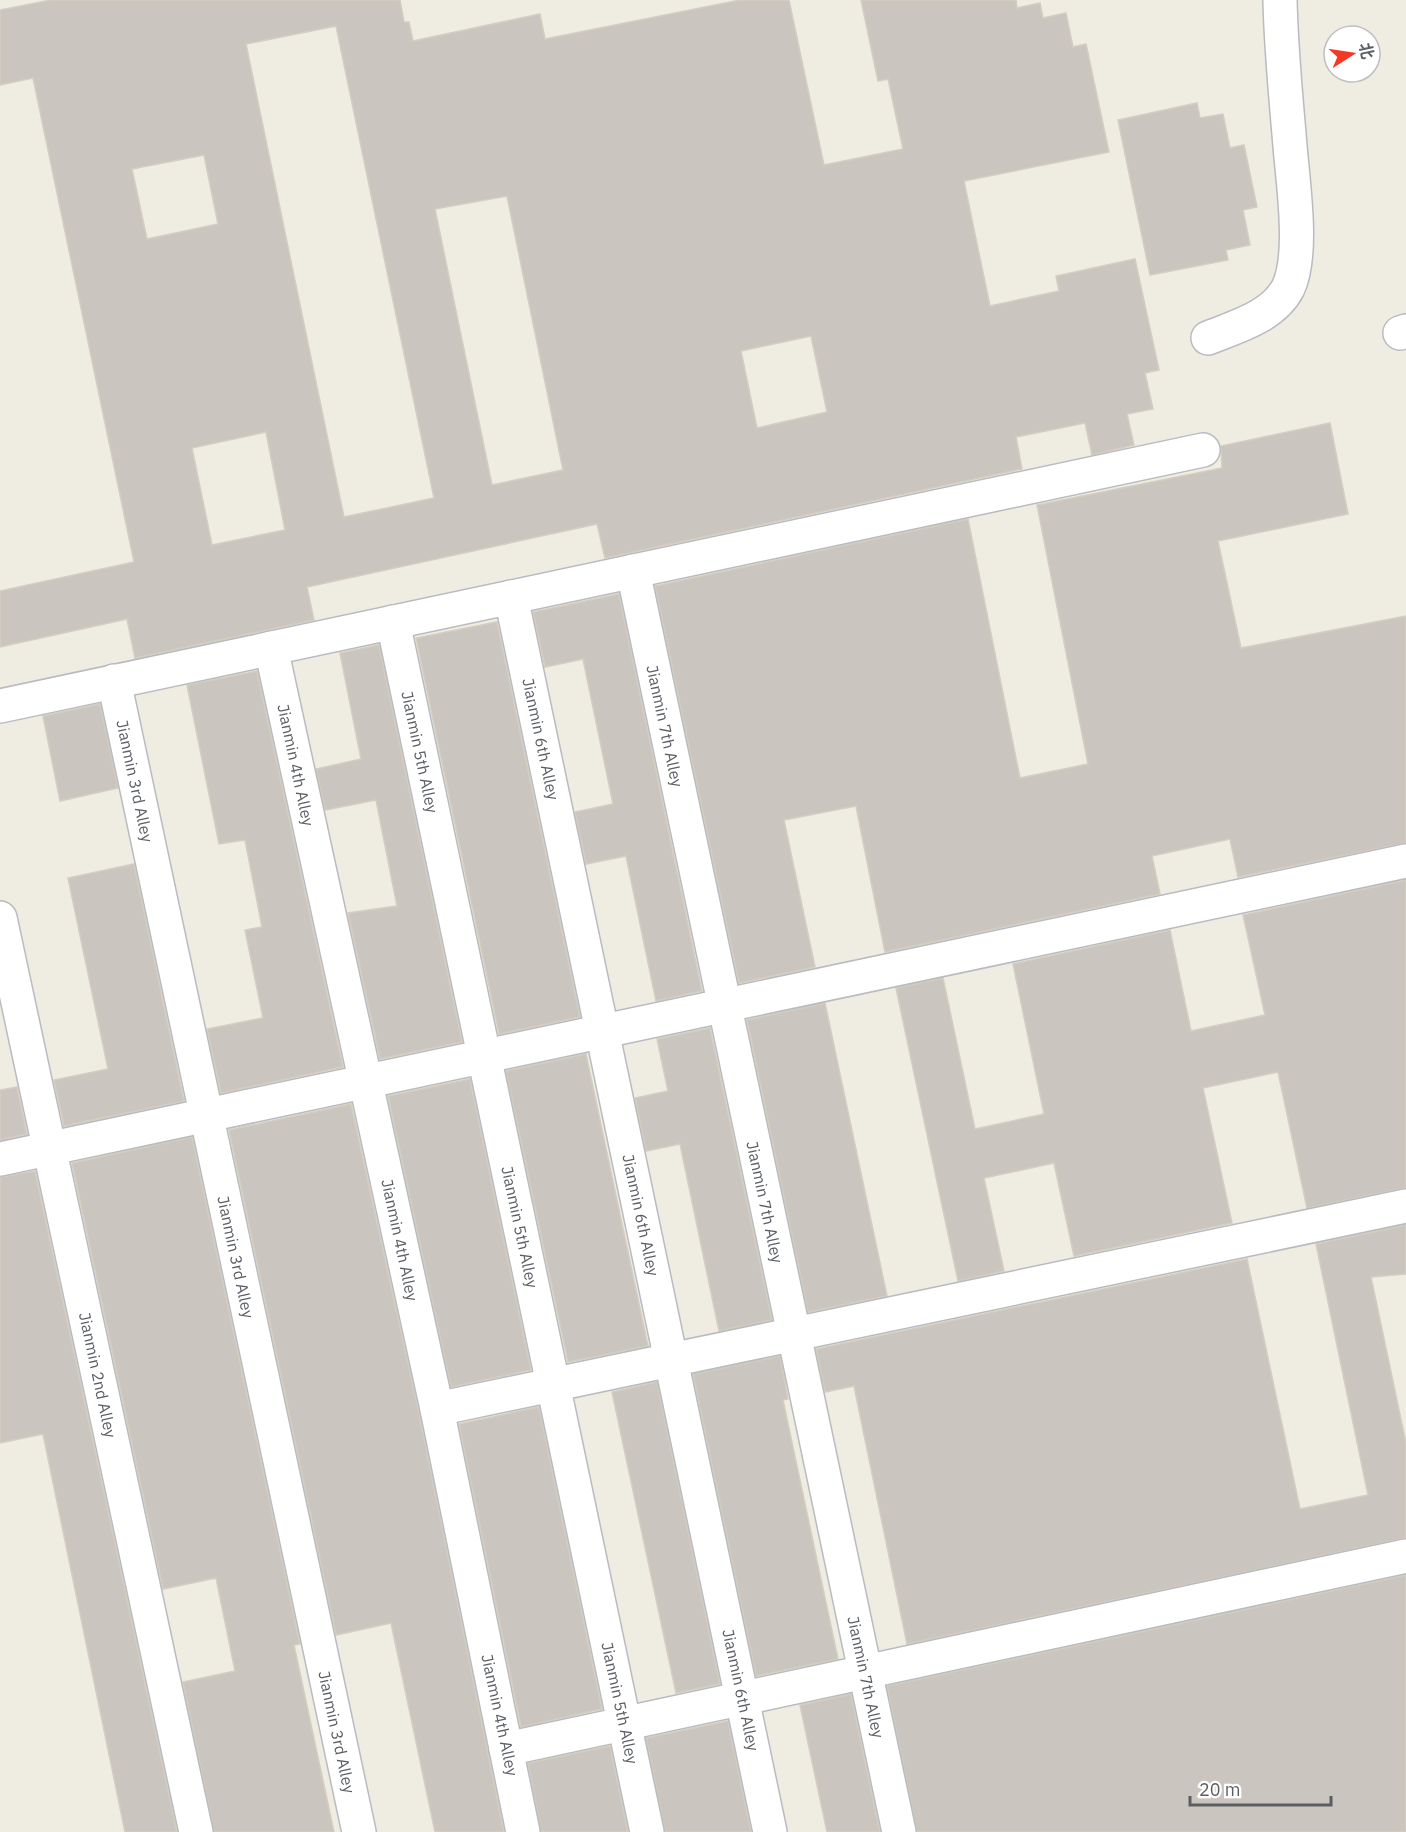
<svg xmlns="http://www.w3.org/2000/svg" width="1406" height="1832" font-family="'IBM Plex Sans','Noto Sans SC',sans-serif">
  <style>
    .building { fill: #cac6bf; stroke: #d4cec0; stroke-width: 1.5; fill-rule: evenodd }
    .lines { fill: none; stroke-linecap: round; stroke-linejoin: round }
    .minor-casing { stroke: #b8bbc0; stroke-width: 36 }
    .minor { stroke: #fff; stroke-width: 33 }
    .labels { text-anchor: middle; stroke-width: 6; stroke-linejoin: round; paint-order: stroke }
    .street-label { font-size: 16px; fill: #5b5f64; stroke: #fff }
  </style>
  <rect width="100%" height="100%" fill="#efece2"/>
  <g class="building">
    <path d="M51,0h349l4,22h5l4,19 127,-27 5,25 195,-39h49l35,165 79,-16 -15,-70 -10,2 -17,-81h155l1,8 23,-5 3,15 23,-5 7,34 13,-3 23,108 -145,29 26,125 69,-15 -3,-15 79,-17 24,111 -14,3 8,36 -26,5 7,31 -42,10 -7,-32 -69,14 6,32 -417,89 -8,-34 -290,63 7,33 -179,38 -8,-39 -127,28v-56l134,-29 -101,-484 -33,7v-75zM336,26l98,472 -90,19 -98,-473zM204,155l14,69 -71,15 -15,-70zM507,196l56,274 -71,15 -57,-276zM811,336l16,76 -70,16 -16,-77zM266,432l19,98 -73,15 -20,-97z"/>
    <polygon points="1197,103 1200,118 1223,114 1230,148 1244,145 1257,207 1243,210 1250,245 1226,250 1228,260 1150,275 1118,120"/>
    <polygon points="1330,423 1348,514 1218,541 1241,648 1406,616 1406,843 1238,877 1230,839 1152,856 1160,894 885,952 856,806 784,820 815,967 739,983 655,586 968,519 1020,778 1088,764 1037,505 1222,468 1221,446"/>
    <polygon points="619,594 702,991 656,1001 626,856 586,864 575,812 613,804 583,659 545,667 533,612"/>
    <polygon points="497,622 580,1017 499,1034 416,638"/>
    <polygon points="379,645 462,1042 380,1059 348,913 397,906 376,800 325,810 316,769 361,759 340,653"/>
    <polygon points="257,671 343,1067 221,1093 207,1029 263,1018 245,930 262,927 245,840 219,844 187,685"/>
    <polygon points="100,704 118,788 60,801 43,716"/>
    <polygon points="134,864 184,1101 64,1126 54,1080 108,1069 68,878"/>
    <polygon points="1406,880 1406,1188 1307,1208 1278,1072 1203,1088 1232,1223 1074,1256 1054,1163 984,1178 1004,1271 958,1281 896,988 943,978 975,1129 1044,1114 1013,964 1170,930 1191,1031 1265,1015 1243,915"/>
    <polygon points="825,1003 887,1296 808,1312 747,1020"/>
    <polygon points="710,1028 772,1320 719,1331 680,1144 646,1151 635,1098 668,1091 657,1039"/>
    <polygon points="586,1054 648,1346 568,1362 506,1071"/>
    <polygon points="470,1079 531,1370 451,1387 388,1096"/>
    <polygon points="17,1087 27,1134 0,1140 0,1090"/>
    <polygon points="351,1104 419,1413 504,1832 435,1832 391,1623 336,1635 229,1130"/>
    <polygon points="192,1137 300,1644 294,1645 334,1832 214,1832 183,1682 235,1671 216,1578 163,1589 72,1163"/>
    <polygon points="35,1171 177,1832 125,1832 43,1434 0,1443 0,1177"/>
    <polygon points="1406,1225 1406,1274 1371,1277 1406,1443 1406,1538 907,1644 854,1386 825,1392 816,1349 1247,1259 1300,1509 1368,1495 1316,1244"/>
    <polygon points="780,1356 788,1399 783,1400 838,1659 756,1676 693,1374"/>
    <polygon points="657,1382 720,1684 676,1693 612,1392"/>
    <polygon points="539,1407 602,1709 521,1727 459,1424"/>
    <polygon points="1406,1575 1406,1832 917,1832 887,1686"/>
    <polygon points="851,1694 880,1832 827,1832 800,1705"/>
    <polygon points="728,1721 751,1832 665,1832 646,1738"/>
    <polygon points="610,1746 628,1832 541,1832 528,1763"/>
  </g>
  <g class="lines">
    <defs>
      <g id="minor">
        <polyline points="1400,333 1406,331"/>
        <path d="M1208,338c27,-11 65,-21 80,-50 16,-33 5,-105 2,-142 -4,-48 -9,-97 -10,-146"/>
        <polyline points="633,571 899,1832"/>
        <polyline points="511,597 770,1832"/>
        <polyline points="393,622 647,1832"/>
        <polyline points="271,648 437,1409 523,1832"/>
        <polyline points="114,681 359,1832"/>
        <polyline points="0,706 1203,450"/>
        <polyline points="0,918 196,1832"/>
        <polyline points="0,1159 1406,861"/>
        <polyline points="437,1409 1406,1206"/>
        <polyline points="506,1749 1406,1556"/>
      </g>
    </defs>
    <use href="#minor" class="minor-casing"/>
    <use href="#minor" class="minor"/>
  </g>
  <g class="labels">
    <g class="street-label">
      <text transform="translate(665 726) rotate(78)" y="6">Jianmin 7th Alley</text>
      <text transform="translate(541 739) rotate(78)" y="6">Jianmin 6th Alley</text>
      <text transform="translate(420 752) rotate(78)" y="6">Jianmin 5th Alley</text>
      <text transform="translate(296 765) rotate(78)" y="6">Jianmin 4th Alley</text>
      <text transform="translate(135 781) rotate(78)" y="6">Jianmin 3rd Alley</text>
      <text transform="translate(765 1202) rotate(78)" y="6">Jianmin 7th Alley</text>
      <text transform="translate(641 1215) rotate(78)" y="6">Jianmin 6th Alley</text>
      <text transform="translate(520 1227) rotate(78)" y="6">Jianmin 5th Alley</text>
      <text transform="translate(400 1240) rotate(78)" y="6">Jianmin 4th Alley</text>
      <text transform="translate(236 1257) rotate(78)" y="6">Jianmin 3rd Alley</text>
      <text transform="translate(98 1375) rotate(78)" y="6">Jianmin 2nd Alley</text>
      <text transform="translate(866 1677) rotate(78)" y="6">Jianmin 7th Alley</text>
      <text transform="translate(741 1690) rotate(78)" y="6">Jianmin 6th Alley</text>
      <text transform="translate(620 1703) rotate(78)" y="6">Jianmin 5th Alley</text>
      <text transform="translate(500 1715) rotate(78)" y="6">Jianmin 4th Alley</text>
      <text transform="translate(337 1732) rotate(78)" y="6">Jianmin 3rd Alley</text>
    </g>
  </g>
  <g transform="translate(1352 54) rotate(78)"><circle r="28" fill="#ffffff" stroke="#bdbfc1" stroke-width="1.5"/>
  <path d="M0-4.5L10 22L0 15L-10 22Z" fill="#f43823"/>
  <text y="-9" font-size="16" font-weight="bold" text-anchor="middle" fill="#5b5f64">北</text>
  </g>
  <path d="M1190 1796v9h141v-9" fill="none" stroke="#5b5f64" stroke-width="3"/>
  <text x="1199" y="1796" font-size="18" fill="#5b5f64" stroke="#ffffff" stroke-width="4.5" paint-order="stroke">20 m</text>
</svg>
